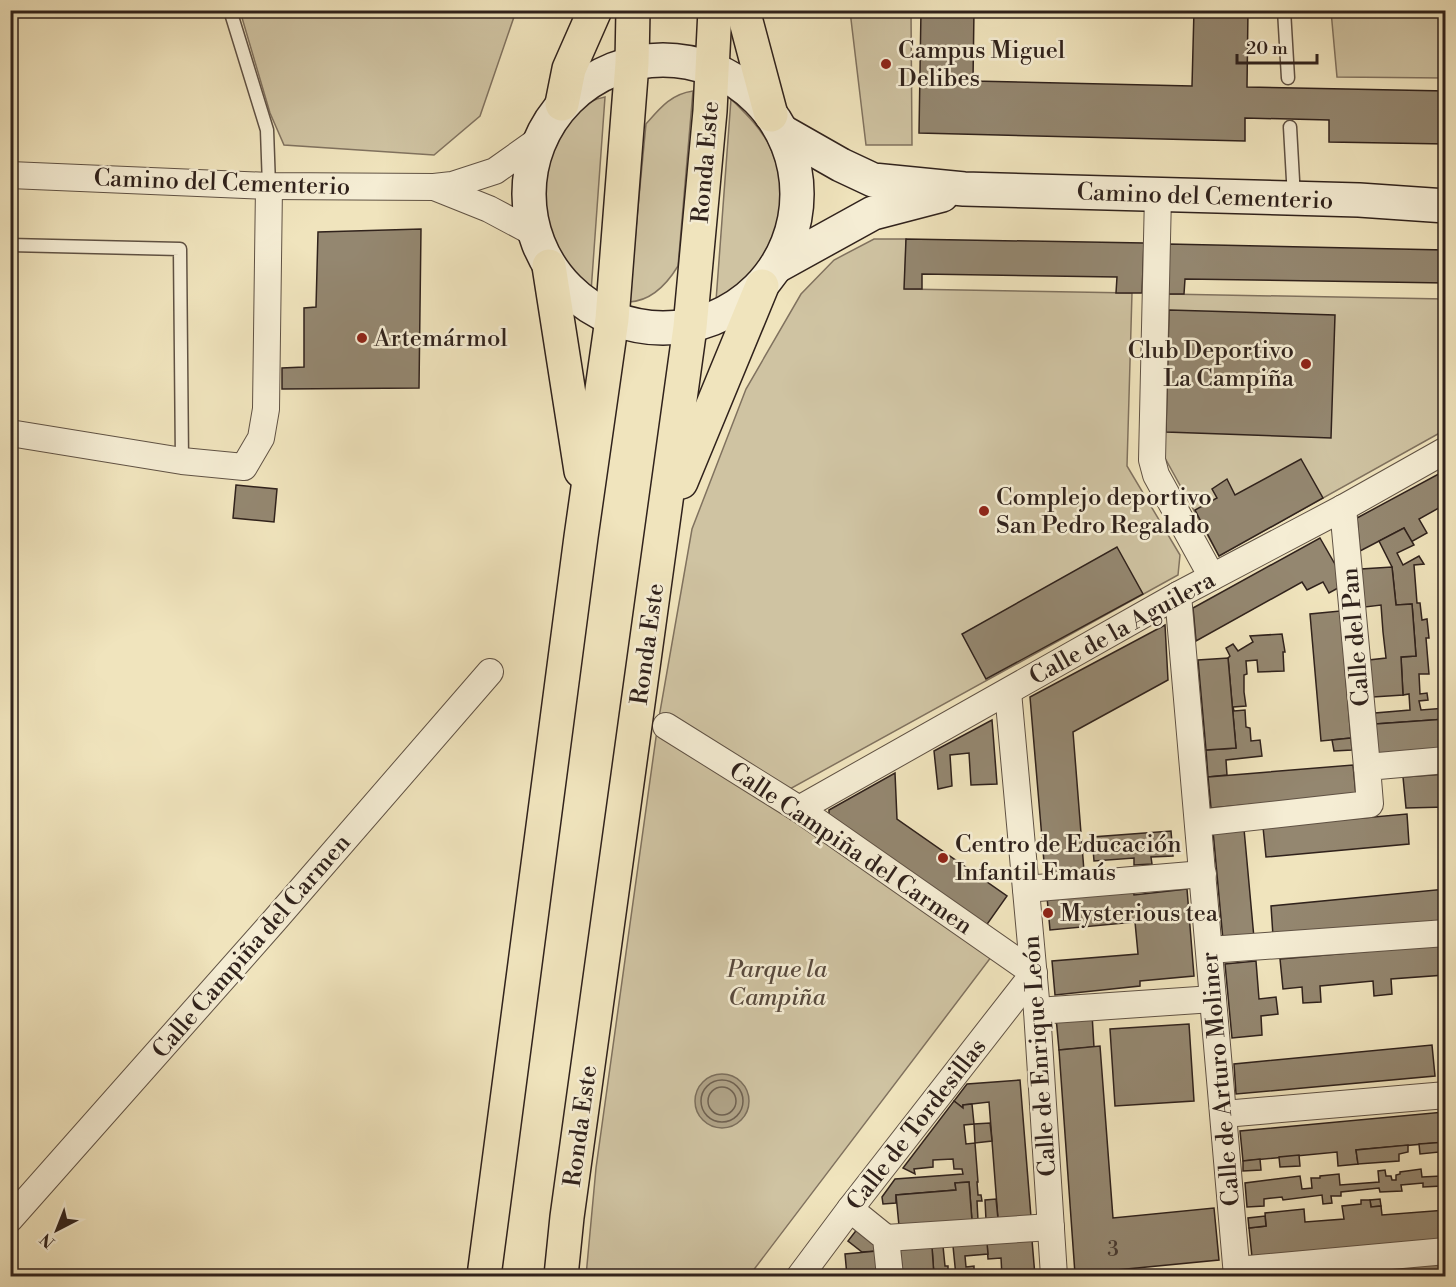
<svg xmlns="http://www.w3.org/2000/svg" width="1456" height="1287" font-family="'Libre Bodoni',serif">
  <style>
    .green { fill: #cfc3a2; stroke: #80725f; stroke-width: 1.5 }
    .water { fill: #afa286; stroke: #7c6f5c; stroke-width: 1.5 }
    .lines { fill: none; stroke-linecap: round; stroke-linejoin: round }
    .shore { stroke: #706251; stroke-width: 1.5 }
    .building { fill: #948770; stroke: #30221c; stroke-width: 1.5 }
    .lane-casing { stroke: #605244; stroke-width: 15 }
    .street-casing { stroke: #605244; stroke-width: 28 }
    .secondary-casing { stroke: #30221c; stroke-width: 36 }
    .highway-casing { stroke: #30221c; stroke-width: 36 }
    .lane { stroke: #f5edd4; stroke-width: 12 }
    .street { stroke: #f5edd4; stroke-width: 26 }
    .secondary { stroke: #f5edd4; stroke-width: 33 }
    .highway { stroke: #f0e4bd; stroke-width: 33 }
    .poi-dot { fill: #8f2418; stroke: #f5edd4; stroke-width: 2 }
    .labels { text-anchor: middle; stroke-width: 5; stroke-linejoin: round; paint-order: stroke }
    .number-label { font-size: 21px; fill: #493b31 }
    .poi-label { font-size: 24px; fill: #30221c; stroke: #f5edd4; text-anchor: start }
    .street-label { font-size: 24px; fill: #30221c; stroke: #f5edd4 }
    .park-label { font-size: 24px; font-style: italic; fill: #584a3e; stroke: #f5edd4 }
  </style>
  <rect width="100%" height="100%" fill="#f0e4bd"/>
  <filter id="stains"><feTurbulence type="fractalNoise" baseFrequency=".00333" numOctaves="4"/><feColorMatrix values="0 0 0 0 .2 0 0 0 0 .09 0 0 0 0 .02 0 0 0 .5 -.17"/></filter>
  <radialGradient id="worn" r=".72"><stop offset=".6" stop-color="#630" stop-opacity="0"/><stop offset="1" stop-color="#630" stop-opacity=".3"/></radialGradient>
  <g class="green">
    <polygon points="240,11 240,10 516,11 480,116 434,155 284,145 270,113"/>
    <polygon points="850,11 911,11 912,145 866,145"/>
    <polygon points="1331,11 1445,11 1445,78 1337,77"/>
    <path d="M693,91l-15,175c-11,18 -27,35 -49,36l17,-178c14,-16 25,-30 47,-33z"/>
    <path d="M605,97l-14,195c-51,-35 -62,-105 -31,-158 10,-18 23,-33 45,-37z"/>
    <path d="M731,99c14,14 29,28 38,46 29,58 1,126 -53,156z"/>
    <polygon points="874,239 906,239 905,289 1132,293 1127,466 1180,555 1178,575 777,796 998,948 749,1276 586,1276 596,1168 658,723 692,529 746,389 801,294 834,260"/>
    <polygon points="1167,294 1445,299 1445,430 1219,556 1165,458"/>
  </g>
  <circle class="water" cx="722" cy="1101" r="27"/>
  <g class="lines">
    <g class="shore">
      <circle cx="722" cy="1101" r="21"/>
      <circle cx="722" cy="1101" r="14"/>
    </g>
  </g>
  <g class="building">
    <polygon points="921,10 974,10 973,81 1192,86 1194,10 1248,10 1247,87 1446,91 1446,144 1329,142 1329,120 1245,118 1245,141 919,133"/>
    <polygon points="421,229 419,388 282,389 282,368 304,367 304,308 316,307 318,232"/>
    <polygon points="906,239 1144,243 1142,293 1116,293 1117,277 922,274 922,289 904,289"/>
    <polygon points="1168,244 1445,250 1446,283 1185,279 1184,294 1167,294"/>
    <polygon points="1169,310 1335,315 1331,438 1166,432"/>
    <polygon points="1301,459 1323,498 1219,556 1195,510 1217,498 1212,489 1227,479 1235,495"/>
    <polygon points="1446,470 1446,504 1419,519 1427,533 1411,542 1404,528 1360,551 1357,518"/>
    <polygon points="236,485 277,489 274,522 233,518"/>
    <polygon points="1404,528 1414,545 1397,553 1403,565 1419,556 1424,564 1414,565 1417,603 1420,603 1422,620 1427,619 1429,638 1426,638 1429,674 1419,674 1420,694 1427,693 1428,700 1419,701 1421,710 1446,708 1446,719 1375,724 1375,713 1410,710 1409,694 1403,695 1401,657 1416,656 1412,604 1396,605 1392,567 1379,541"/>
    <polygon points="1320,538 1336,566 1338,588 1329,593 1323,582 1307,590 1302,582 1196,641 1193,608"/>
    <polygon points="1117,547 1143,594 986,679 962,634"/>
    <polygon points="1392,567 1396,605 1412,604 1416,656 1401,657 1403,695 1373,697 1369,660 1386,658 1383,632 1381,605 1365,607 1361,569"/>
    <polygon points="1340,611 1351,738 1321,741 1310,614"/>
    <polygon points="1165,625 1168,680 1073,732 1084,871 1045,874 1030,697"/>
    <polygon points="1282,634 1285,652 1283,652 1284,671 1258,672 1257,660 1246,661 1247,674 1244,675 1244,692 1246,706 1233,707 1234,711 1245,710 1246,727 1250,728 1251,741 1260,740 1262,756 1226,760 1227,775 1208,777 1206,750 1236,748 1228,658 1230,656 1226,648 1233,644 1238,651 1253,642 1250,636"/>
    <polygon points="1228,658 1236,748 1206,750 1198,660"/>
    <polygon points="1446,719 1446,750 1378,756 1375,724"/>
    <polygon points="992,720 997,784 971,785 969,753 950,755 952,786 938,789 934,751"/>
    <polygon points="1351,738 1352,750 1334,751 1332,740"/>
    <polygon points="1353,765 1356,795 1211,808 1208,777"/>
    <polygon points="895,773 897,819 1007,896 983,930 829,820 829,810"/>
    <polygon points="1446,774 1446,807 1406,808 1403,777"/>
    <polygon points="1407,814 1409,844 1266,857 1263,827"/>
    <polygon points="1244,829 1254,938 1223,940 1213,831"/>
    <polygon points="1171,831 1173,856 1151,857 1152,864 1134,865 1134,858 1094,861 1092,837"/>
    <polygon points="1133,889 1134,895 1187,889 1194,976 1140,981 1140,986 1055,995 1052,961 1138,954 1135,922 1050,930 1047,897"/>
    <polygon points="1446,889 1446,920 1273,936 1271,906"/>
    <polygon points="1441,945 1445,975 1391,979 1392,994 1374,996 1373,981 1320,986 1321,1002 1303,1003 1302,987 1283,989 1280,959"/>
    <polygon points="1256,961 1259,999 1276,997 1278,1014 1261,1016 1262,1035 1232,1038 1225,964"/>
    <polygon points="1092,1014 1094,1047 1059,1050 1056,1017"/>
    <polygon points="1189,1024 1194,1101 1115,1106 1110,1029"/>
    <polygon points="1432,1045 1435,1076 1236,1094 1234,1064"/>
    <polygon points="1100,1046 1113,1218 1214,1208 1219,1260 1075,1274 1059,1050"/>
    <polygon points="1020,1080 1031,1217 998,1219 989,1102 963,1105 963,1108 954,1101 967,1084"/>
    <polygon points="954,1101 963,1108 963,1105 972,1104 974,1124 964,1125 966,1144 975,1143 978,1182 977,1182 978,1195 981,1195 982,1201 977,1201 978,1220 972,1221 969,1182 955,1183 956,1190 896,1195 896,1203 883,1204 882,1197 895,1179 963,1174 962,1169 954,1169 953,1159 933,1160 933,1167 914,1169 915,1174 903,1168"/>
    <polygon points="1444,1112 1446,1142 1356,1150 1358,1164 1338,1166 1337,1152 1243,1161 1240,1131"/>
    <polygon points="990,1123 992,1141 975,1143 974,1124"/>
    <polygon points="1446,1142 1446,1168 1445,1158 1440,1158 1439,1152 1420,1154 1419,1144"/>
    <polygon points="1408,1145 1408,1152 1399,1154 1399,1161 1358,1164 1356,1150"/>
    <polygon points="1299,1155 1300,1166 1280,1167 1279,1157"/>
    <polygon points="1260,1159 1261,1170 1243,1171 1243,1161"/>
    <polygon points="1421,1169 1422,1177 1441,1176 1442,1186 1423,1187 1423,1183 1401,1185 1402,1191 1380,1192 1379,1188 1341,1192 1341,1196 1331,1196 1332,1203 1323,1204 1322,1195 1283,1200 1282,1197 1264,1199 1264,1206 1247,1207 1245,1183 1300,1176 1302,1189 1312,1188 1311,1178 1320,1178 1320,1176 1339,1174 1340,1185 1379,1182 1378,1171 1385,1170 1386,1176 1391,1176 1392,1180 1396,1180 1396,1175 1400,1174 1400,1172"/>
    <polygon points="969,1182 972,1221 899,1226 896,1195 956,1190 955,1183"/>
    <polygon points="996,1199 998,1219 986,1220 985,1200"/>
    <polygon points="1380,1199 1381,1206 1371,1207 1370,1200"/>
    <polygon points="1361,1200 1370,1200 1371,1207 1381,1206 1382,1215 1446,1210 1446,1240 1252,1257 1249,1228 1266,1226 1265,1213 1304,1209 1305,1222 1344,1219 1342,1206 1361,1204"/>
    <polygon points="1265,1216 1266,1226 1249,1228 1248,1218"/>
    <polygon points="858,1228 876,1242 877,1251 862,1252 848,1241"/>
    <polygon points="1032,1240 1035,1276 1002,1276 1001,1258 988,1259 987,1243"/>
    <polygon points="987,1243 988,1254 965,1256 966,1267 974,1266 974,1272 986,1271 987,1276 956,1276 953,1246"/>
    <polygon points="943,1246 945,1266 948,1266 948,1276 934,1276 932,1247"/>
    <polygon points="932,1247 934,1276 903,1276 900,1250"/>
    <polygon points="877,1251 879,1276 847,1276 845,1254"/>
    <polygon points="1446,1263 1446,1276 1325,1276 1325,1274"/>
  </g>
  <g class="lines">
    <defs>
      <g id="lane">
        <polyline points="230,10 267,130 269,186"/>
        <polyline points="1284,10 1288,78"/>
        <polyline points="1290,127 1294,198"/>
        <polyline points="10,245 180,249 182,461"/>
      </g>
      <g id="street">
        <polyline points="10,175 269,186 434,187 452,185 495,171 540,139"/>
        <polyline points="434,187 489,209 534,233"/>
        <polyline points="1158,195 1152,460 1156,475 1212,577"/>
        <polyline points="10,433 182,461 244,467 261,438 266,409 269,186"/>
        <polyline points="1343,508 1367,767"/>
        <polyline points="1178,595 1237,1276"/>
        <polyline points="1008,692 1037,1011 1054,1276"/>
        <polyline points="666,726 799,809 1034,973 850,1209 800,1276"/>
        <polyline points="799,809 1178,595 1343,508 1446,450"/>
        <polyline points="1198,823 1370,804 1367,767 1446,760"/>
        <polyline points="1026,889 1203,874"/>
        <polyline points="1209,950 1446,933"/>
        <polyline points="1037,1011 1213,999"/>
        <polyline points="1224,1114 1446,1095"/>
        <polyline points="850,1209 886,1238 890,1276"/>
        <polyline points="10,1219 274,921 490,672"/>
        <polyline points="886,1238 1051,1227"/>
        <polyline points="1237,1270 1446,1251"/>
      </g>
      <g id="secondary">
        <circle cx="663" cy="194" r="134"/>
        <polyline points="783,132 841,165 873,180 964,189 1359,200 1446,206"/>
        <polyline points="777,266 873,213 942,195"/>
      </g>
      <g id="highway">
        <polyline points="743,10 771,115"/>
        <polyline points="562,104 569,69 595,10"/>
        <polyline points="549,266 581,471"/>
        <polyline points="681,482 762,286"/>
        <polyline points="484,1276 581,537 612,319 632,63 633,10"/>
        <polyline points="561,1276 567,1217 690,327 710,111 715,10"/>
      </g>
    </defs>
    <use href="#lane" class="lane-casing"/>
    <use href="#street" class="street-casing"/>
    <use href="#secondary" class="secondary-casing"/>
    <use href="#highway" class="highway-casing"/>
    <use href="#lane" class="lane"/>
    <use href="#street" class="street"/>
    <use href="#secondary" class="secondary"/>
    <use href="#highway" class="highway"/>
  </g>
  <g class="poi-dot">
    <circle cx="886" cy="64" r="6"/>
    <circle cx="362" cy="338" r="6"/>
    <circle cx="1306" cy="364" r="6"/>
    <circle cx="984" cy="511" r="6"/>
    <circle cx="943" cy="858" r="6"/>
    <circle cx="1048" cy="913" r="6"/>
  </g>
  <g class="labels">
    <g class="number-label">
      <text x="1113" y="1256">3</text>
    </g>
    <g class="poi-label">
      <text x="898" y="58">Campus Miguel<tspan x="898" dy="28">Delibes</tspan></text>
      <text x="374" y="346">Artemármol</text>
      <text x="1294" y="358" text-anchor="end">Club Deportivo<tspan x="1294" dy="28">La Campiña</tspan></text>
      <text x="996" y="505">Complejo deportivo<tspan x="996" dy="28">San Pedro Regalado</tspan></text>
      <text x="955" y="852">Centro de Educación<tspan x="955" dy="28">Infantil Emaús</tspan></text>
      <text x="1060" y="921">Mysterious tea</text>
    </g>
    <g class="street-label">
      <text transform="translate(705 162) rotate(-85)" y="8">Ronda Este</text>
      <text transform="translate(222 182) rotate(2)" y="8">Camino del Cementerio</text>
      <text transform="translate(1205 196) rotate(2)" y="8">Camino del Cementerio</text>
      <text transform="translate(1122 628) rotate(-29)" y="8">Calle de la Aguilera</text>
      <text transform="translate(1355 637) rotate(-95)" y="8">Calle del Pan</text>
      <text transform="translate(647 644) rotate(-82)" y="8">Ronda Este</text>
      <text transform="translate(851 848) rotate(34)" y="8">Calle Campiña del Carmen</text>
      <text transform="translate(251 946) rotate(-49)" y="8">Calle Campiña del Carmen</text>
      <text transform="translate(1039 1056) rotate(-94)" y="8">Calle de Enrique León</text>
      <text transform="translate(1220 1079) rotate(-95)" y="8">Calle de Arturo Moliner</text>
      <text transform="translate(916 1124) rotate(-52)" y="8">Calle de Tordesillas</text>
      <text transform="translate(580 1126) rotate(-82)" y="8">Ronda Este</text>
    </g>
    <g class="park-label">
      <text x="777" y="977">Parque la<tspan x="777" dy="28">Campiña</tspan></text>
    </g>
  </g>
  <rect width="1456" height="1287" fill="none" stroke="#f0e4bd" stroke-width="36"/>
  <rect x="12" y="12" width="1432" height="1263" fill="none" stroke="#30221c" stroke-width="3"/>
  <rect x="18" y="18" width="1420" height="1251" fill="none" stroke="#30221c" stroke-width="1.5"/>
  <g transform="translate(57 1230) rotate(222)" stroke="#f5edd4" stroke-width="4.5" paint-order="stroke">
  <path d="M0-4.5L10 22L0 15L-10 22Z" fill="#30221c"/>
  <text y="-9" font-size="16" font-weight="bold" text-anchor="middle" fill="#30221c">N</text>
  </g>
  <path d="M1237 54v9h80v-9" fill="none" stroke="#30221c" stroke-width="3"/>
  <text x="1246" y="54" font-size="18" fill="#30221c" stroke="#f5edd4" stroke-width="4.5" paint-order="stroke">20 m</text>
  <rect width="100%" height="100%" filter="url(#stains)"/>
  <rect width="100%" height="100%" fill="url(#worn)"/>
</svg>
